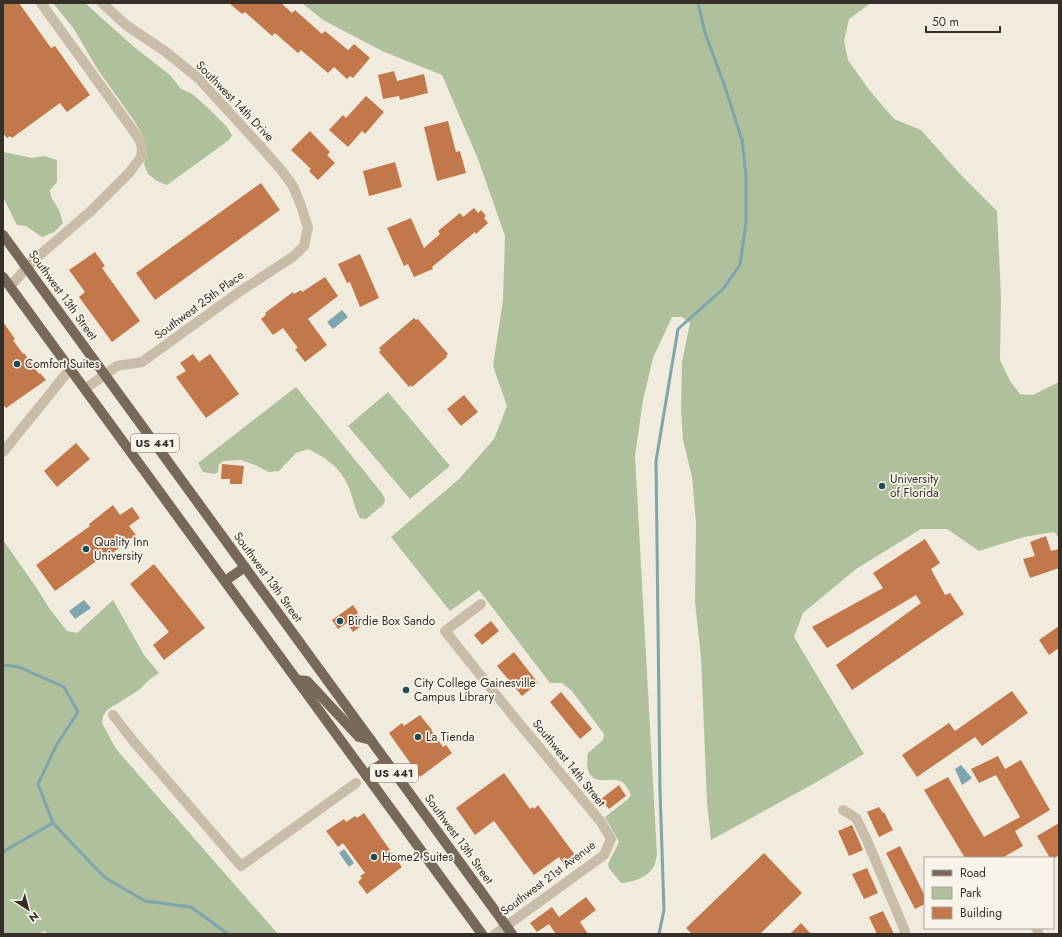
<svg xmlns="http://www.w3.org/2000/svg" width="1062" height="937" font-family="Jost,sans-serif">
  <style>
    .green { fill: #afc09d }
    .water { fill: #7da5ad }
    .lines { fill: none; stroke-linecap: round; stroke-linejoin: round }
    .stream { stroke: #7da5ad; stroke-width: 3 }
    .building { fill: #c2784a }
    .minor { stroke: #c9bca9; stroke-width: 10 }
    .primary { stroke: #78685a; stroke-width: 10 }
    .poi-dot { fill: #1f4b57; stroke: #f9f4e9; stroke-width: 1.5 }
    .labels { text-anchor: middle; stroke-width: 3.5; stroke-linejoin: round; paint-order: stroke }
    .shield { fill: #f9f4e9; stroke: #706a63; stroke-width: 1 }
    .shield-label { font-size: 11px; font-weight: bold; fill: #362f29 }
    .street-label { font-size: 12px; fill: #362f29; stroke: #f9f4e9 }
    .poi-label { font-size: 12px; fill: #362f29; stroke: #f9f4e9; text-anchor: start }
  </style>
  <rect width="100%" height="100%" fill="#f1ebdd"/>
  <g class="green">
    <polygon points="53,3 85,3 134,47 170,75 181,89 191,93 207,107 227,127 232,135 229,140 167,185 157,181 148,174 144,164 147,152 143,136 135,122 98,70 74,29"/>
    <path d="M302,3h569l-22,16 -5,22 4,19 22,31 24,28 27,11 40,45 36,36 4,86 -1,63 10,21 10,13 13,1 26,-13v156l-5,-6 -30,5 -45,14 -32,-22h-26l-65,40 -53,44 -9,24 70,117 -49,29 -104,57 -4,-38 -6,-145 -6,-55 1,-79 -4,-46 -9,-37 -2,-32 1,-46 8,-39 -8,-6h-10l-19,41 -10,42 -8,56 22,399c-1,4 -2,10 -4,13 -7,10 -20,14 -32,15l-12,-15 -1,-4 11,-22 -14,-25 23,-18 3,-4c-2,-5 -5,-10 -9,-13 -7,-4 -15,-1 -22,-2 -14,-2 -14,-16 -12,-27l15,-13 1,-6 -32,-43 -10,-8h-12l-71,-93 -29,21 -59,-74 68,-58 35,-40 13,-33 -14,-40 10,-66 2,-64 -27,-77 -36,-84 -60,-24 -59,-31z"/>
    <polygon points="3,152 32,158 44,156 57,160 57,182 50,190 51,197 59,210 63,223 54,232 42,237 26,226 17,225 3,197"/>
    <path d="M296,387l85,105 4,7 -1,5 -18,15 -6,-1c-6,-10 -7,-22 -12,-32 -7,-18 -23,-29 -40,-37l-12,4 -17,18 -10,1 -14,-7 -14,-5 -17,1 -5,3 -1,8 -3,2 -12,-2 -5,-9z"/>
    <polygon points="388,392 450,466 410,499 348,426"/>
    <polygon points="3,540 36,587 49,608 67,631 77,633 113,600 144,655 159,673 150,679 139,690 107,710 103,716 102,723 116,749 278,934 47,934 45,931 37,934 3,934"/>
  </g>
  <g class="water">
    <polygon points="342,310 348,317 333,329 327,322"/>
    <polygon points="84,600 91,608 75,619 69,611"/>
    <polygon points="961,765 972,778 962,785 955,769"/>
    <polygon points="344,849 354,863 349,867 339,853"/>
  </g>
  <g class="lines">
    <g class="stream">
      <polyline points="3,665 19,667 64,687 78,712 57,744 38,784 53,823 104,877 145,901 191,907 228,934"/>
      <polyline points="3,853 6,850 53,823"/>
      <polyline points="659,934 664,910 660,790 656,461 678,329 723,289 740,265 746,222 746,175 742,140 724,84 705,33 698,3"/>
    </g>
  </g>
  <g class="building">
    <polygon points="3,3 19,3 51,48 55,46 90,95 67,112 60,103 12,138 10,136 7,138 3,133"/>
    <polygon points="229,3 281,3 292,13 295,10 322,34 325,31 348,50 354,44 370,58 353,78 350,76 347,79 334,67 328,73 301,50 298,53 275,33 272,36 245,12 242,14"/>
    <polygon points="394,71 397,81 424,74 428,93 400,100 399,96 383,99 378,75"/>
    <polygon points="366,96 384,112 365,134 362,131 348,147 329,130 343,115 346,118"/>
    <polygon points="448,121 456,152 460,151 466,173 437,181 424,127"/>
    <polygon points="310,131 330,152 327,155 335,163 318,180 309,171 311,169 291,150"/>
    <polygon points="395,162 402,187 369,196 363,171"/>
    <polygon points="261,183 280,210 155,300 136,273"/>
    <polygon points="474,208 478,213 481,210 486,216 484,218 488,223 476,234 475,232 432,267 433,269 414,277 408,264 404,266 387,228 411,218 424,248 440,234 438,231 460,213 463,217"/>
    <polygon points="95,252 105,266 102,268 140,321 112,342 79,297 85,292 69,270"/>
    <polygon points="360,254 379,298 360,307 350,282 347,283 338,264"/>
    <polygon points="325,277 338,296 308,319 327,345 305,362 295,349 298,348 283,328 273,335 261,319 266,315 265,313 293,292 294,294 301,290 302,292"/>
    <polygon points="414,318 416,320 418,319 448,354 446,356 447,357 412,387 411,385 409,387 379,352 381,350 379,348"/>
    <polygon points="3,322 15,339 13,340 23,354 24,353 39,374 40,373 46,380 6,408 3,404"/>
    <polygon points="193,354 199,362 210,354 239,394 206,418 176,377 186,371 180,363"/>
    <polygon points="464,395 478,412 461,426 447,409"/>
    <polygon points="76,443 90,459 57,487 44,471"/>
    <polygon points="222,464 244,466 242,484 230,484 230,479 221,479"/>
    <polygon points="113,505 120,515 132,507 140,518 129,526 136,535 111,554 109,552 55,591 36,565 90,526 89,524"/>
    <polygon points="1046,536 1051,551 1059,549 1059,568 1030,578 1023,559 1035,556 1030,542"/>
    <polygon points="925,539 940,563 931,569 945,595 950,593 964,614 852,690 836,665 921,603 916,595 827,648 812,627 883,588 873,573"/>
    <polygon points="154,564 205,628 164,660 153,645 169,632 130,584"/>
    <polygon points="353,605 358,612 357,613 364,624 353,632 347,623 338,629 332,620"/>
    <polygon points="491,621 499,631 482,645 474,635"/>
    <polygon points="1059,626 1059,648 1049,655 1039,640"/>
    <polygon points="514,652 538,683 522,696 497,666"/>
    <polygon points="1012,691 1028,713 982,746 975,737 917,777 902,755 949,723 955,731"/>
    <polygon points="561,692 592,729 580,739 550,702"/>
    <polygon points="420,715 432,730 431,730 443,747 446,745 452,753 420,777 389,733 402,723 404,726"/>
    <polygon points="998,756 1005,769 1021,760 1050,810 1015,831 1023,846 1002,858 965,858 924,790 948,777 984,837 1020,817 996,775 979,783 971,769"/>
    <polygon points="504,773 530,809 533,807 534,809 538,805 578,859 566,867 559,857 534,875 494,821 475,835 456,808"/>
    <polygon points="619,785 626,796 609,809 601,799"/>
    <polygon points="879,807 883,813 884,812 893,830 879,837 867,812"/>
    <polygon points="364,813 402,867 367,894 358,882 362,878 360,876 365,873 343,843 338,847 326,831 344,819 346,822 355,816 357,818"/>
    <polygon points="1059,823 1059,855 1053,859 1050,858 1037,836"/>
    <polygon points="852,825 863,850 849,856 838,831"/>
    <polygon points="900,846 925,896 925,904 915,909 886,853"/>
    <polygon points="764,853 802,893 760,934 692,934 686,928"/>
    <polygon points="867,868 878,893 864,899 852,874"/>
    <polygon points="586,897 596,910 580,922 588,934 556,934 549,924 537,932 530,923 552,907 559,917"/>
    <polygon points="883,911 894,934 877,934 869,917"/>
    <polygon points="801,923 811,934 790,934"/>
  </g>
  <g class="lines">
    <g class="minor">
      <polyline points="10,286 35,259 91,211 129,173 141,157 142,149 140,141 135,133 41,3"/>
      <polyline points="85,389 117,366 142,362 239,292 294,256 304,246 308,227 300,203 293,186 282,171 262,148 198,78 166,52 126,25 102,3"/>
      <polyline points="3,452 70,369"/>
      <polyline points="481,604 445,631 514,717 601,822 611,839 604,855 495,934"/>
      <polyline points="113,715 134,742 241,866 356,783"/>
      <polyline points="843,810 856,818 866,838 905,931 904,934"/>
      <polyline points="1036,928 1039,934"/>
    </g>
    <g class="primary">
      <polyline points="3,235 512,934"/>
      <polyline points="3,277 482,934"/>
      <polyline points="225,581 245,567"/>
      <polyline points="297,680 307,681 359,737 371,740"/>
      <polyline points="366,775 386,761"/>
    </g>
  </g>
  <g class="poi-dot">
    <circle cx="17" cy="364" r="4"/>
    <circle cx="882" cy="486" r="4"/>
    <circle cx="86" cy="549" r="4"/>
    <circle cx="340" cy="621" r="4"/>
    <circle cx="406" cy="690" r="4"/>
    <circle cx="418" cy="737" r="4"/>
    <circle cx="374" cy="857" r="4"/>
  </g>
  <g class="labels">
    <g class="shield">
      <rect x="131" y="434" width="48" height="18" rx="3"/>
      <rect x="370" y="764" width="48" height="18" rx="3"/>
    </g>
    <g class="shield-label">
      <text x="155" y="447">US 441</text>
      <text x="394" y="777">US 441</text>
    </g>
    <g class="street-label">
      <text transform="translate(235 101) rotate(46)" y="4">Southwest 14th Drive</text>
      <text transform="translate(63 295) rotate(54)" y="4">Southwest 13th Street</text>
      <text transform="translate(199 305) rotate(-36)" y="4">Southwest 25th Place</text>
      <text transform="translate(268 577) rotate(54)" y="4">Southwest 13th Street</text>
      <text transform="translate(569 763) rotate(51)" y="4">Southwest 14th Street</text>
      <text transform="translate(459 839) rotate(54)" y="4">Southwest 13th Street</text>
      <text transform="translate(548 878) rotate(-37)" y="4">Southwest 21st Avenue</text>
    </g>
    <g class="poi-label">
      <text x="25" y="368">Comfort Suites</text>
      <text x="890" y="483">University<tspan x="890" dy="14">of Florida</tspan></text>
      <text x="94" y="546">Quality Inn<tspan x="94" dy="14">University</tspan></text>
      <text x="348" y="625">Birdie Box Sando</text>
      <text x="414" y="687">City College Gainesville<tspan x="414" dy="14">Campus Library</tspan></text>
      <text x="426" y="741">La Tienda</text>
      <text x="382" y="861">Home2 Suites</text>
    </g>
  </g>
  <rect width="1062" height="937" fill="none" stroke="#362f29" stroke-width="8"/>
  <rect x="924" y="857" width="130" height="72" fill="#f9f4e9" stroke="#aba59c"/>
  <rect x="932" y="870" width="20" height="6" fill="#78685a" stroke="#aba59c"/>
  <text x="960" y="877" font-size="12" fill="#362f29">Road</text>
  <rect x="932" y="887" width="20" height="12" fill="#afc09d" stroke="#aba59c"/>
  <text x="960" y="897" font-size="12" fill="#362f29">Park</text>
  <rect x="932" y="907" width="20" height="12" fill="#c2784a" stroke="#aba59c"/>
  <text x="960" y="917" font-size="12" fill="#362f29">Building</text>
  <g transform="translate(28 909) rotate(144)" stroke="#f9f4e9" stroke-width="3" paint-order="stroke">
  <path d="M0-3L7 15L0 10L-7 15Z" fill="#362f29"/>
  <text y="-6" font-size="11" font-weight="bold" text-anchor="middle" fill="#362f29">N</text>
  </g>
  <path d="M926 26v6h74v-6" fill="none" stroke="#362f29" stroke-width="2"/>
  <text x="932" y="26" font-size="12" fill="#362f29" stroke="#f9f4e9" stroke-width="3" paint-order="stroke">50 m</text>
</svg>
